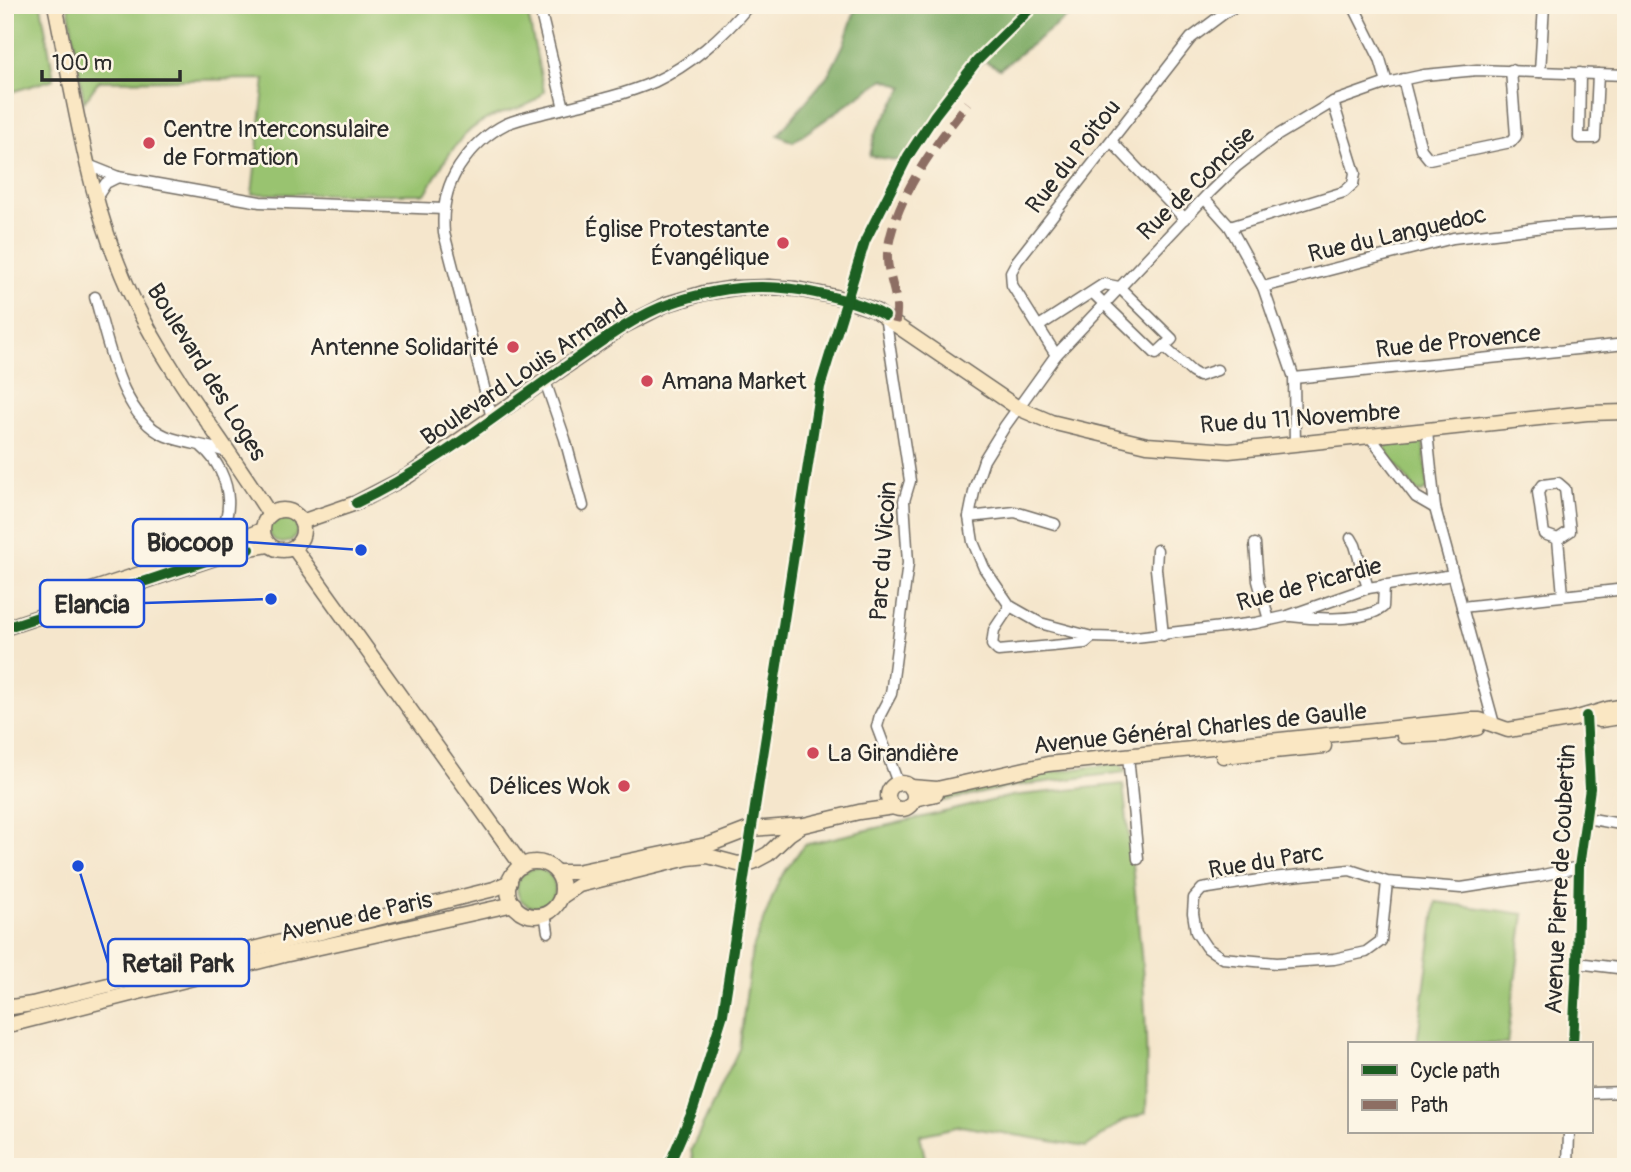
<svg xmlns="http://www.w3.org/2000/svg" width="1631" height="1172" font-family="Pangolin,sans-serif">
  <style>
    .green { fill: #99c36f; stroke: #62774d; stroke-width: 2 }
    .forest { fill: #7aa962; stroke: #526a46; stroke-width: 2 }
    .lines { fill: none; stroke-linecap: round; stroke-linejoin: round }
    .street-casing { stroke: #726c63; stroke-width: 13 }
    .secondary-casing { stroke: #726c63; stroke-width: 17 }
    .street { stroke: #fff; stroke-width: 10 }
    .secondary { stroke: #fae7c3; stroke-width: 14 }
    .quiet { stroke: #8d6e63; stroke-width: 9; stroke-dasharray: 18 9; stroke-linecap: butt }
    .cycleway-casing { stroke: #fcf5e5; stroke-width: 15 }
    .cycleway { stroke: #1b5e20; stroke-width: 10 }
    .poi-dot { fill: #d1495b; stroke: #fcf5e5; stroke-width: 2.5 }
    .labels { text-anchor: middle; stroke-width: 5; stroke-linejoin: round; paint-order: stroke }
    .poi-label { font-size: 24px; fill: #2b2b2b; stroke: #fcf5e5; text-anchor: start }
    .street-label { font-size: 24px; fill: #2b2b2b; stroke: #fcf5e5 }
    .leader { fill: none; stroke: #1d4ed8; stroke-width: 2.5 }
    .callout-dot { fill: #1d4ed8; stroke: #fcf5e5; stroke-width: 2.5 }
    .callout { fill: #fcf5e5; stroke: #1d4ed8; stroke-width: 2.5 }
    .callout-label { font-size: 26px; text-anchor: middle; font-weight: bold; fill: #2b2b2b }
  </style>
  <rect width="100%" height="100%" fill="#fcf5e5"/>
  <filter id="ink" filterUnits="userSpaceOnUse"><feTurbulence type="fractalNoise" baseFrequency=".0143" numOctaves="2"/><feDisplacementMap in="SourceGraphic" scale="14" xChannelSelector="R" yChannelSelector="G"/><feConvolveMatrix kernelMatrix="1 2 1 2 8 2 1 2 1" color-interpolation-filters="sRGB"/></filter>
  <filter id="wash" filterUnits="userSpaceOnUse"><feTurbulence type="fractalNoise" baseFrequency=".00686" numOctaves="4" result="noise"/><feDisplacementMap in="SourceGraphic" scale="28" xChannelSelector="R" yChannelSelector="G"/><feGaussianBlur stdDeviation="1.57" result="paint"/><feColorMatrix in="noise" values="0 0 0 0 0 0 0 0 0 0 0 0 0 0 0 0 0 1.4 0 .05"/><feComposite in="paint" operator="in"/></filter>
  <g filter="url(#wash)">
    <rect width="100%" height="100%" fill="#f5e6cc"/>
    <g class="green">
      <polygon points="5,5 41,5 54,79 5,94"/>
      <path d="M68,5h458l18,86c-13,19 -37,18 -57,28 -30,14 -46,49 -62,75h-173l13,-115 -166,2 -15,21z"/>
      <polygon points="1420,437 1423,442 1428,488 1422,492 1416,491 1386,451 1386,446 1389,440"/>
      <circle cx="283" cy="529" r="14"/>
      <polygon points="1113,764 1122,765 1126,772 1015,786 930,804 928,799 1036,774"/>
      <path d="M1123,784c12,109 27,219 23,329l-25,9 -35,25 -125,-21 -41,9 7,32h-233l-3,-17 48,-101 13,-98 27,-71 25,-35 208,-49z"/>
      <circle cx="536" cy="888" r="19"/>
      <polygon points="1436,902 1524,914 1507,1044 1417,1044"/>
    </g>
    <polygon class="forest" points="857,5 1082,5 1000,69 983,60 900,161 870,156 875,133 904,87 884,79 793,142 778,135 829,74 843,46"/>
  </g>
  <g filter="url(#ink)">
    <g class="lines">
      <defs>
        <g id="street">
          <polyline points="539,5 564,108"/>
          <polyline points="1353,5 1380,59 1387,83"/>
          <polyline points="1540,72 1544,5"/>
          <polyline points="1580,73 1579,138 1595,138 1598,74"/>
          <polyline points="1403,79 1421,149 1429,159 1511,142 1516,136 1511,70"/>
          <polyline points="1112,142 1185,219"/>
          <polyline points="88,165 118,177 106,183 96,198"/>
          <polyline points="118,177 260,202 444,209"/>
          <polyline points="1205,199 1230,227 1263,287 1294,378 1295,445"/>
          <polyline points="1230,227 1344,192 1353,184 1355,173 1333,102"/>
          <polyline points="1263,287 1453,238 1552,226 1626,222"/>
          <path d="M95,297c13,43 25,120 71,139 20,8 43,9 63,17"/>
          <polyline points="885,316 910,481 904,501 908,563 891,694 880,715 877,727 898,783"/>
          <polyline points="1039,326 1104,284 1119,287 1172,339 1156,354 1092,292"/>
          <polyline points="1164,347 1192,372 1199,376 1217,370"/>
          <polyline points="1056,355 1012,285 1011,272 1017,261 1191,38 1227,11 1239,5"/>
          <polyline points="1294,378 1626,344"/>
          <polyline points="545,381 565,439 583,506"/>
          <path d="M492,418l-48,-185c-2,-23 2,-46 15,-66 12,-18 27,-33 47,-43 14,-6 30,-9 46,-13 34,-8 69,-15 102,-29 36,-17 70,-46 95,-77"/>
          <polyline points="1427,432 1435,508 1494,724"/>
          <polyline points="1371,438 1416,497 1435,508"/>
          <polygon points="1558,483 1565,489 1570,531 1558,539 1544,534 1538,492 1543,485"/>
          <polyline points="969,517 1015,512 1055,524"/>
          <polyline points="1351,538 1355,545 1368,588"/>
          <polyline points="1558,539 1563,595"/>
          <polyline points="1255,544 1258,581 1269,620"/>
          <path d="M198,549c44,-19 35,-76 4,-102"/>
          <polyline points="1157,550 1156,569 1163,635"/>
          <polyline points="1453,575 1368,588 1288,616 1256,623 1127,638 1092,637 1040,623 1010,606 984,568 973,542 969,517 975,487 984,460 1005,426 1056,355 1209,193 1237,166 1273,138 1333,102 1387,83 1424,75 1477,70 1626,75"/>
          <polyline points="1010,606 994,630 992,645 998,651 1085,643 1092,637"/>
          <polyline points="1462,607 1626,589"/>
          <path d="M1291,616c23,3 74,6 92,-9l1,-22"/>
          <polyline points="1128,756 1138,859"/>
          <polyline points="1586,818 1626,825"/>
          <polyline points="1387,882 1381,941 1366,952 1334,959 1277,963 1222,958 1206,947 1196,932 1193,913 1194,898 1202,889 1272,878 1350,870 1387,882 1461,888 1539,876 1579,867"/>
          <polyline points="545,913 548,932"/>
          <polyline points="1577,963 1626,969"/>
          <polyline points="1573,1044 1577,963 1579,867 1590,788 1586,716"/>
          <polyline points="1591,1093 1626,1092"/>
          <polyline points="1568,1167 1569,1132"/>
        </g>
        <g id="secondary">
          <path d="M55,5c21,101 34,205 80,298 37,75 91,141 135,212"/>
          <circle cx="283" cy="530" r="20"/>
          <polyline points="301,522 356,503 408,476 624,326 667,304 704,293 735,288 769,287 796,289 836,297 874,310 1018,408 1051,422 1147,445 1229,451 1587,413 1626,412"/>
          <polyline points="294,548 522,866"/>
          <polyline points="52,603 216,549 262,530"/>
          <polyline points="5,628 239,550 268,545"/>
          <polyline points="1593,718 1600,720 1626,716"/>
          <polyline points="1404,736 1446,734 1477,728"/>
          <polyline points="1223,756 1324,746"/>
          <circle cx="901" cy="796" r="13"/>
          <polyline points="911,787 937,789 1048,764 1471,720 1480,720 1508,730 1574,719 1608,709 1626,706"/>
          <polyline points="914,799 936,794"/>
          <circle cx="535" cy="889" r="27"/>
          <polyline points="557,872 576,872 711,844 750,829 804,825 859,812 894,807"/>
          <polyline points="561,897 579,885 688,858 708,856 738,864 753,862 768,854 789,834 801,826"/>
          <polyline points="5,1008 32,1004 494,889 510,882"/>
          <polyline points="5,1026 284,955 514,904"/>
        </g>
      </defs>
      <use href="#street" class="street-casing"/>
      <use href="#secondary" class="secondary-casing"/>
      <use href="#street" class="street"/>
      <use href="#secondary" class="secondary"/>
      <path class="quiet" d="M895,323c7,-28 -11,-48 -7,-74 8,-54 48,-105 80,-146"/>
      <defs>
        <g id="cycleway">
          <path d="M356,503c77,-36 144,-91 213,-139 32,-22 64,-47 100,-60 47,-17 98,-22 146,-11 24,5 49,11 70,23"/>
          <polyline points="11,626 239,550 250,549"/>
          <polyline points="1573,1044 1577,963 1579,867 1590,788 1586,716"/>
          <polyline points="668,1167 693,1110 723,1014 820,387 865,241 908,156 935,115 977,61 1034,5"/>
        </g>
      </defs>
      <use href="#cycleway" class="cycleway-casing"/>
      <use href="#cycleway" class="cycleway"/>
    </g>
  </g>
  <g class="poi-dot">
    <circle cx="149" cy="143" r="7"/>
    <circle cx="783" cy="243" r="7"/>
    <circle cx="513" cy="347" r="7"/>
    <circle cx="647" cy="381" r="7"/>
    <circle cx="813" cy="753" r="7"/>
    <circle cx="624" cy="786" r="7"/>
  </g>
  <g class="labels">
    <g class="poi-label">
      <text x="163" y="137">Centre Interconsulaire<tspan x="163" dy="28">de Formation</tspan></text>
      <text x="769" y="237" text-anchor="end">Église Protestante<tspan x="769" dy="28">Évangélique</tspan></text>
      <text x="499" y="355" text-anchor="end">Antenne Solidarité</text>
      <text x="661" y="389">Amana Market</text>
      <text x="827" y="761">La Girandière</text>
      <text x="610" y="794" text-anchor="end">Délices Wok</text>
    </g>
    <g class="street-label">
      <text transform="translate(1073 156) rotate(-52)" y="8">Rue du Poitou</text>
      <text transform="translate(1196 183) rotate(-44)" y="8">Rue de Concise</text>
      <text transform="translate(1397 234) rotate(-13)" y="8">Rue du Languedoc</text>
      <text transform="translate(1458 341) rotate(-6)" y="8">Rue de Provence</text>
      <text transform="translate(207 372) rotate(58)" y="8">Boulevard des Loges</text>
      <text transform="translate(524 372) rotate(-34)" y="8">Boulevard Louis Armand</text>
      <text transform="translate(1300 418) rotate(-4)" y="8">Rue du 11 Novembre</text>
      <text transform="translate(883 551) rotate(-86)" y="8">Parc du Vicoin</text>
      <text transform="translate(1309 584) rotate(-15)" y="8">Rue de Picardie</text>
      <text transform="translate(1200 728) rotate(-6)" y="8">Avenue Général Charles de Gaulle</text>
      <text transform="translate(1266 861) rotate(-9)" y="8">Rue du Parc</text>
      <text transform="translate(1560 879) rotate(-87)" y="8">Avenue Pierre de Coubertin</text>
      <text transform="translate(356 916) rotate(-13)" y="8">Avenue de Paris</text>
    </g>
  </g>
  <path class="leader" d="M361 550L247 542M271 599L144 603M78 866L108 963"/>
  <g class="callout-dot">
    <circle cx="361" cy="550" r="7"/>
    <circle cx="271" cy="599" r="7"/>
    <circle cx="78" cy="866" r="7"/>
  </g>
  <g class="callout">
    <rect x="133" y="519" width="114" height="47" rx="7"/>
    <rect x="40" y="580" width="104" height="47" rx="7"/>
    <rect x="108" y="939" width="141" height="47" rx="7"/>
  </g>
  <g class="callout-label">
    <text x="190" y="551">Biocoop</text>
    <text x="92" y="613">Elancia</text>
    <text x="178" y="972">Retail Park</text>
  </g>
  <rect width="1631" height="1172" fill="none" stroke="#fcf5e5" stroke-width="28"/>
  <rect x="1348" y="1042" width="245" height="91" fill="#fcf5e5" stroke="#a8a49b" stroke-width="2"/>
  <rect x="1362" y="1065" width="35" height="10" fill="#1b5e20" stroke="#a8a49b" stroke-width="2"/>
  <text x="1410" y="1078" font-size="21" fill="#2b2b2b">Cycle path</text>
  <rect x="1362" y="1100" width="35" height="10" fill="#8d6e63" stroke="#a8a49b" stroke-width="2"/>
  <text x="1410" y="1112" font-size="21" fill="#2b2b2b">Path</text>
  <path d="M42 70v10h138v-10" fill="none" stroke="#2b2b2b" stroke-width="3.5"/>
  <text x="52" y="70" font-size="21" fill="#2b2b2b" stroke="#fcf5e5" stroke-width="5" paint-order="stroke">100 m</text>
</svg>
